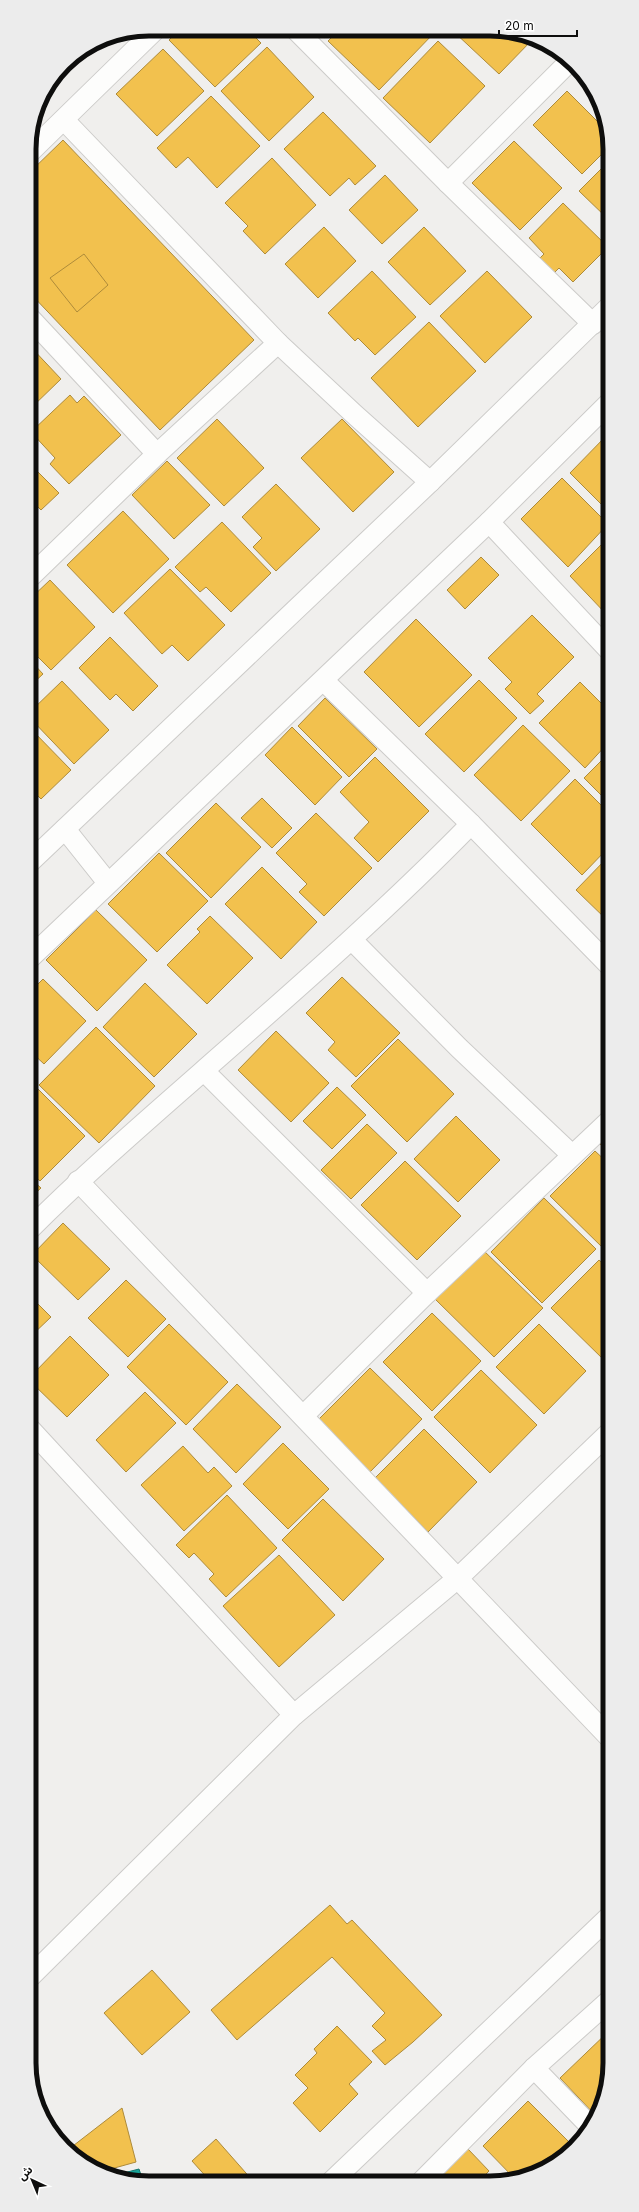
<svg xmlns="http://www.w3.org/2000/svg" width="639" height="2212" font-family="Inter,'Noto Sans Arabic',sans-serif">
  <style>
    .homes { fill: #f2c14e; stroke: #ae8b3a }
    .public { fill: #17a398; stroke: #14766e }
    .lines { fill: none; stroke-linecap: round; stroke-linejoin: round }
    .street-casing { stroke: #cccbc9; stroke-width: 22 }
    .street { stroke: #fdfdfc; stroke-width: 20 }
    .rim { fill: none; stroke: #0e0e0d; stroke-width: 5 }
  </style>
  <rect width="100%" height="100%" fill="#f0efed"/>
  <g class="homes">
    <polygon points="180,29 248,30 261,43 215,87 169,40"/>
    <polygon points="316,30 333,30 325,38"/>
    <polygon points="339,30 433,31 435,32 379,90 328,41"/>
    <polygon points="453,31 513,31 533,39 499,74"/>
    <polygon points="438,41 485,86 430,143 383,98"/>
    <polygon points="267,47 314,97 269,141 221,91"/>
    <polygon points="163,49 204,91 157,136 116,94"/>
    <polygon points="567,91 608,132 608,148 582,174 533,125"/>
    <polygon points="211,96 260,146 217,188 188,157 176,168 157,148"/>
    <polygon points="323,112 376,166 355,185 349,178 330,196 284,149"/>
    <polygon points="63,140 254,340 160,430 29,292 29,173"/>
    <polygon points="514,141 562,188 520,230 472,183"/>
    <polygon points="272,158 316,205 265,254 243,231 248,226 225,203"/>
    <polygon points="608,162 608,219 579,191"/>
    <polygon points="385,175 418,210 382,244 349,210"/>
    <polygon points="563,203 608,247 573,282 559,268 553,274 538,260 544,254 529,238"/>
    <polygon points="324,227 356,261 318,298 285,264"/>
    <polygon points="424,227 466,271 430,305 388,262"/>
    <polygon points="84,254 108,285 77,312 50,278"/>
    <polygon points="372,271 416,317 375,355 358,338 355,341 328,313"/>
    <polygon points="487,271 532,317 485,363 440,316"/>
    <polygon points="429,322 476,371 418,427 371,378"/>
    <polygon points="29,345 61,379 30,409"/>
    <polygon points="70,395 77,403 84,396 121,435 69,484 50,464 55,458 31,432"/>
    <polygon points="217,419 264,468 224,506 177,458"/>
    <polygon points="342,419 394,472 353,512 301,458"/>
    <polygon points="608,434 608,511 570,473"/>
    <polygon points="167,461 210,505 174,539 132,495"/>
    <polygon points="30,464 59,493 41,510 37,506 30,513"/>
    <polygon points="562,478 608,524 568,567 521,519"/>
    <polygon points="276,484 320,529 276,571 253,547 262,538 242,517"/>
    <polygon points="123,511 169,559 113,613 67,565"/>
    <polygon points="222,522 271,573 231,612 206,587 200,592 175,567"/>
    <polygon points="608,538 608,616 570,576"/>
    <polygon points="481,557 499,575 465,609 447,590"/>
    <polygon points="170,569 225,625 188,661 172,645 162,654 124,613"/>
    <polygon points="50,580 95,627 51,670 34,653 38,650 30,641 30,599"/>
    <polygon points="532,615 574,657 537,694 544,701 530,714 505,689 512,682 488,658"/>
    <polygon points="416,619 472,675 419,727 364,672"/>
    <polygon points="110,637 158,686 133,711 116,694 110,700 79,668"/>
    <polygon points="30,660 43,674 30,686"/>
    <polygon points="479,680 517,718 464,772 425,734"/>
    <polygon points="62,681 109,730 74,764 30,718 30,712"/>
    <polygon points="580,682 608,710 608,743 585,768 539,723"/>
    <polygon points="325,698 377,749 349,777 298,726"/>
    <polygon points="523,725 570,771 521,821 474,775"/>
    <polygon points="292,727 342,777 315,805 265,755"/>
    <polygon points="30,728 71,770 41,799 30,788"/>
    <polygon points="608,754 608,802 584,778"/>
    <polygon points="375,757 429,811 378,862 354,838 369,822 340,792"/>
    <polygon points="575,779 608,812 608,848 582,875 531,824"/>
    <polygon points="30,798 38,806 30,814"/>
    <polygon points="262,798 292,828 272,848 241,818"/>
    <polygon points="216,803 261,847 211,898 166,853"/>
    <polygon points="316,813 372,868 324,916 299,892 307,884 276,853"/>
    <polygon points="159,853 208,901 157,952 108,904"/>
    <polygon points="608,857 609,922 576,890"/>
    <polygon points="262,867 317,922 281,959 225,904"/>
    <polygon points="96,910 147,960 97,1011 46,960"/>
    <polygon points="210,916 253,958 207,1004 167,965 200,932 197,929"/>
    <polygon points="342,977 400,1033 356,1077 328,1050 335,1042 306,1013"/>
    <polygon points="43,979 86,1021 44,1064 30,1051 30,992"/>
    <polygon points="145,983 197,1034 154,1077 103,1027"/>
    <polygon points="96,1027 155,1086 99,1143 39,1085"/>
    <polygon points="276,1031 329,1083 291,1122 238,1070"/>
    <polygon points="398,1039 454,1094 407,1142 351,1086"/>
    <polygon points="337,1087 366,1115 332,1149 303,1121"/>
    <polygon points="37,1088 85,1136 40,1181 30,1172 30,1095"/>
    <polygon points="456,1116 500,1160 458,1202 414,1159"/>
    <polygon points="367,1124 397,1153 351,1199 321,1170"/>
    <polygon points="609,1135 609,1153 600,1144"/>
    <polygon points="595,1151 609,1164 609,1246 605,1250 550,1196"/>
    <polygon points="405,1161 461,1216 417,1260 361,1205"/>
    <polygon points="30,1178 41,1188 30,1198"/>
    <polygon points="544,1198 596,1249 542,1303 491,1252"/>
    <polygon points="63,1223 110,1269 78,1300 32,1255"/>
    <polygon points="483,1250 543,1308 494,1357 435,1299"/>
    <polygon points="599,1260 609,1269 609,1359 606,1362 551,1308"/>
    <polygon points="126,1280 166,1319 128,1357 88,1318"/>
    <polygon points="30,1296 51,1317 30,1337"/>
    <polygon points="432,1313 481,1361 432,1411 383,1362"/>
    <polygon points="169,1324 228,1382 186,1425 127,1367"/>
    <polygon points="539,1324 586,1371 544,1414 496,1367"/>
    <polygon points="70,1336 109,1375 67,1417 31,1382 31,1376"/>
    <polygon points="370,1368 422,1419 368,1474 316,1422"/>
    <polygon points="481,1370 537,1425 490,1473 434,1417"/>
    <polygon points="237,1384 281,1427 236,1473 193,1429"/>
    <polygon points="145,1392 176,1423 126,1472 96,1440"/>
    <polygon points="424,1429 477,1482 428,1532 375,1478"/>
    <polygon points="283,1443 329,1489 288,1529 243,1484"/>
    <polygon points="183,1446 208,1473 214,1467 232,1486 184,1531 141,1485"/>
    <polygon points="227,1495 277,1548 226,1597 209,1579 214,1574 194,1553 189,1558 176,1545"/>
    <polygon points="323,1499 384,1559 343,1601 282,1540"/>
    <polygon points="279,1555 335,1615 279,1667 223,1606"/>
    <polygon points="330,1905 347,1924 352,1920 442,2015 413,2042 385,2065 372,2051 386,2040 372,2026 385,2013 332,1957 237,2040 211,2010"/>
    <polygon points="152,1970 190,2012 142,2055 104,2013"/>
    <polygon points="337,2026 372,2062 349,2084 358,2094 320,2132 293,2103 308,2088 295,2075 317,2053 314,2049"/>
    <polygon points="610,2030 610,2070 601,2108 596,2116 560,2078"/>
    <polygon points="528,2101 574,2147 550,2167 516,2180 483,2146"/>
    <polygon points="122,2108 136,2162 100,2172 69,2151 69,2149"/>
    <polygon points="216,2139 253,2181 210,2181 192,2161"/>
    <polygon points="468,2149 489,2171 479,2181 434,2181"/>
  </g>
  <polygon class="public" points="139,2169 143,2181 126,2181 112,2176"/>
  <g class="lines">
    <defs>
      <g id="street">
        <polyline points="296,30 448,183 593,324"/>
        <polyline points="64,120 278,343 354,414 430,482"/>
        <polyline points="29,153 156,29"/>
        <polyline points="448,183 570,61"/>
        <polyline points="29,317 157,454"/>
        <polyline points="489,522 608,649"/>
        <polyline points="30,577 157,454 278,343"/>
        <polyline points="324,681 471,824 609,965"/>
        <polyline points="65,829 108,883"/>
        <polyline points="30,862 430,482 608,308"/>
        <polyline points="352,940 459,1048 572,1155"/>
        <polyline points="30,958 489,522 608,404"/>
        <polyline points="204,1071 427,1293"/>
        <polyline points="78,1181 609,1737"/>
        <path d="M30,1229c55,-55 114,-106 172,-157 92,-81 184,-161 269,-248"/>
        <polyline points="303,1416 427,1293 609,1121"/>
        <polyline points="31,1430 294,1715"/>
        <polyline points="31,1976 294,1715 458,1578 609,1433"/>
        <polyline points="534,2068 590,2126"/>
        <polyline points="332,2181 610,1916"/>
        <polyline points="422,2181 534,2068 610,2000"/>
      </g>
    </defs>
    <use href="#street" class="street-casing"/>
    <use href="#street" class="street"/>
  </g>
  <path d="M0 0H639V2212H0ZM149 36H490A113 113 0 0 1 603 149V2063A113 113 0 0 1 490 2176H149A113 113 0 0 1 36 2063V149A113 113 0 0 1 149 36Z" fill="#ececec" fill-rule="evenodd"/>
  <path class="rim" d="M149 36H490A113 113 0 0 1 603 149V2063A113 113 0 0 1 490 2176H149A113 113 0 0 1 36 2063V149A113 113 0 0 1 149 36Z"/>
  <g transform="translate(32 2180) rotate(316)" stroke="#ffffff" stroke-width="3" paint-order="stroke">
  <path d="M0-3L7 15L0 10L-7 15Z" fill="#0e0e0d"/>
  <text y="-6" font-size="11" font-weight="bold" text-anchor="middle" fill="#0e0e0d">ش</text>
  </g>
  <path d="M499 30v6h78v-6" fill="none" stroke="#0e0e0d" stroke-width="2"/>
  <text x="505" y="30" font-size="12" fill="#0e0e0d" stroke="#ffffff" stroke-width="3" paint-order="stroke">20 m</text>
</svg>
